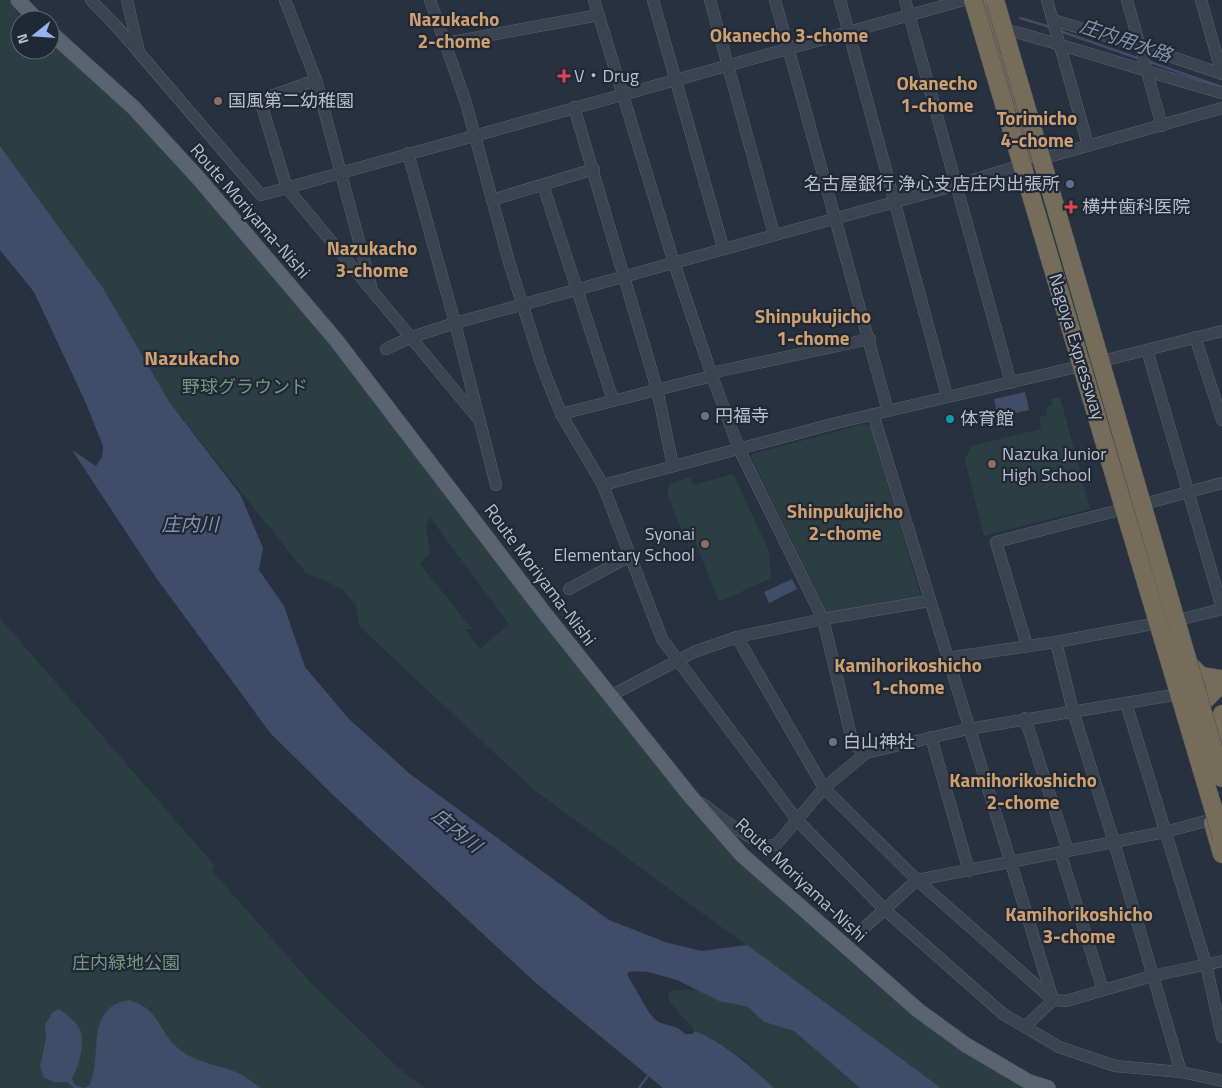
<svg xmlns="http://www.w3.org/2000/svg" width="1222" height="1088" font-family="'Titillium Web','Noto Sans JP',sans-serif">
  <style>
    .green { fill: #2b3f42; fill-rule: evenodd }
    .water { fill: #404d68 }
    .lines { fill: none; stroke-linecap: round; stroke-linejoin: round }
    .stream { stroke: #404d68; stroke-width: 2.5 }
    .minor-casing { stroke: #5a616d; stroke-width: 12 }
    .major-casing { stroke: #464c59; stroke-width: 16 }
    .highway-casing { stroke: #474e5a; stroke-width: 19 }
    .minor { stroke: #3c4350; stroke-width: 11 }
    .major { stroke: #5b6270; stroke-width: 15 }
    .highway { stroke: #756d5a; stroke-width: 18 }
    .highway-bridge-casing { stroke: #474e5a; stroke-width: 19; stroke-linecap: butt }
    .highway-bridge { stroke: #756d5a; stroke-width: 18 }
    .health-dot { fill: #e0444e; stroke: #212835; stroke-width: 2 }
    .education-dot { fill: #8d6e63; stroke: #212835; stroke-width: 2 }
    .service-dot { fill: #5c6f8a; stroke: #212835; stroke-width: 2 }
    .worship-dot { fill: #6b7280; stroke: #212835; stroke-width: 2 }
    .culture-dot { fill: #0f9aa8; stroke: #212835; stroke-width: 2 }
    .labels { text-anchor: middle; stroke-width: 4.5; stroke-linejoin: round; paint-order: stroke }
    .poi-label { font-size: 18px; fill: #b9bfca; stroke: #212835; text-anchor: start }
    .street-label { font-size: 18px; fill: #b9bfca; stroke: #212835 }
    .park-label { font-size: 18px; fill: #72997e; stroke: #212835 }
    .neighbourhood-label { font-size: 19px; font-weight: bold; fill: #cfa070; stroke: #212835 }
    .water-label { font-size: 19px; font-style: italic; fill: #8393af; stroke: #212835 }
    .quarter-label { font-size: 20px; font-weight: bold; fill: #cfa070; stroke: #212835 }
  </style>
  <rect width="100%" height="100%" fill="#283140"/>
  <g class="green">
    <path d="M0,0h10l12,20h-2v30h30v-18l150,148 491,617v16h8l26,31 61,61 96,84 65,51 88,48h-94l-7,-5 -401,-294 -174,-163 -3,-21 -15,-17 -35,-15 -136,-170 -67,-115 -103,-142zM429,516l80,108 -29,25 -15,-20h7l-52,-65 10,-11 -4,-25z"/>
    <polygon points="1060,397 1090,509 984,536 965,460 971,446 1041,429 1039,416 1047,415 1046,407 1052,405 1051,399"/>
    <polygon points="865,424 871,428 922,600 829,616 751,457 752,454"/>
    <polygon points="733,474 769,551 771,578 719,602 691,531 683,533 667,493 670,484 690,477 693,485"/>
    <polygon points="0,618 215,866 212,871 313,985 405,1074 425,1088 0,1088"/>
    <polygon points="678,990 698,990 719,1001 748,1007 764,1022 794,1031 860,1088 774,1088 743,1059 723,1045 695,1031 669,1001 668,995 670,991"/>
  </g>
  <g class="water">
    <path d="M0,146l103,142 67,115 70,91 23,54 -4,22 25,36 21,61 43,51 62,56 199,146 59,23 34,8 45,-6 194,143h-81l-66,-57 -30,-9 -16,-15 -29,-6 -42,-21 -29,-8 -16,-1 -5,2 2,5 21,36 8,8 20,6 7,6h7l3,-3c31,13 55,35 79,57h-111l-126,-104 -205,-190 -61,-60 -114,-155 -85,-129 24,16 6,-9 1,-11 -18,-45 -51,-109 -34,-42z"/>
    <polygon points="1025,392 1029,410 998,417 994,399"/>
    <polygon points="792,579 797,589 769,603 764,592"/>
    <path d="M129,1000c32,9 28,32 51,50 17,13 40,15 58,23 8,4 16,10 23,15h-187l-7,-6h-12l-11,-4 -4,-12 6,-27 -1,-14 7,-12 7,-4c7,5 19,14 22,23 3,14 -2,35 -9,46l2,6 9,4 6,-2c15,-30 -6,-78 40,-86z"/>
  </g>
  <g class="lines">
    <g class="stream">
      <polyline points="1020,18 1050,27"/>
      <polyline points="1060,31 1140,59"/>
      <polyline points="1147,61 1222,87"/>
      <polyline points="639,1088 650,1073"/>
    </g>
    <defs>
      <g id="minor">
        <polyline points="91,0 118,28 261,195 964,0"/>
        <polyline points="127,0 139,52"/>
        <polyline points="285,0 316,80 371,286"/>
        <polyline points="430,0 466,103 509,262 542,366 561,414 603,485 662,639 797,820 884,909 1003,1014 1059,1047 1115,1066 1181,1072 1222,1081"/>
        <polyline points="594,0 674,263 711,373 739,449 823,619 851,736 856,746 866,753 968,729 1186,693"/>
        <polyline points="653,0 723,247"/>
        <polyline points="710,0 774,234"/>
        <polyline points="775,0 888,411"/>
        <polyline points="840,0 947,396"/>
        <polyline points="905,0 1011,383"/>
        <polyline points="1047,0 1088,145"/>
        <polyline points="1127,0 1162,126"/>
        <polyline points="1201,0 1222,74"/>
        <polyline points="1053,20 1140,46 1222,74"/>
        <path d="M1004,29c73,19 145,44 218,64"/>
        <polyline points="446,43 599,15"/>
        <polyline points="316,80 260,100 287,188 480,421"/>
        <polyline points="574,107 657,389 673,466"/>
        <polyline points="408,153 455,323 496,485"/>
        <polyline points="543,185 613,400"/>
        <polyline points="492,200 594,169"/>
        <polyline points="1195,337 1222,420"/>
        <polyline points="386,349 409,338 455,323 957,185 1041,159 1222,108"/>
        <polyline points="1147,350 1222,608"/>
        <polyline points="711,373 870,339"/>
        <polyline points="561,414 712,376"/>
        <polyline points="873,414 1053,1000 1025,1027"/>
        <polyline points="603,485 836,423 1102,361 1222,331"/>
        <polyline points="1144,504 1222,483"/>
        <polyline points="569,589 630,556"/>
        <polyline points="1178,620 1222,609"/>
        <polyline points="737,637 824,788 917,880 1053,1000 1066,1001 1152,976 1222,961"/>
        <polyline points="1056,642 1073,711 1114,842 1181,1072"/>
        <polyline points="1027,646 996,542 1123,509"/>
        <polyline points="947,658 1056,642 1158,623"/>
        <polyline points="610,696 694,652 737,637 823,619 929,601"/>
        <polyline points="1126,703 1206,964 1222,1037"/>
        <polyline points="1025,718 1068,851"/>
        <polyline points="931,737 969,871"/>
        <path d="M701,803c15,10 59,47 75,42l48,-57 42,-35"/>
        <polyline points="1060,852 1103,990"/>
        <polyline points="864,928 917,880 1165,832 1217,818"/>
      </g>
      <g id="major">
        <polyline points="18,0 37,20"/>
        <polyline points="50,32 134,108 200,180 336,340 546,615 691,797 742,855 919,1011 966,1045 1029,1082 1048,1088"/>
      </g>
      <g id="highway">
        <polyline points="984,0 1029,155"/>
        <polyline points="1192,667 1201,676 1222,679"/>
        <polyline points="1195,715 1201,704 1222,683"/>
        <polyline points="1213,743 1222,714"/>
        <polyline points="1213,823 1222,854"/>
      </g>
    </defs>
    <use href="#minor" class="minor-casing"/>
    <use href="#major" class="major-casing"/>
    <use href="#highway" class="highway-casing"/>
    <use href="#minor" class="minor"/>
    <use href="#major" class="major"/>
    <use href="#highway" class="highway"/>
    <defs>
      <g id="highway-bridge">
        <polyline points="973,0 1222,838"/>
        <polyline points="995,0 1222,778"/>
      </g>
    </defs>
    <use href="#highway-bridge" class="highway-bridge-casing"/>
    <use href="#highway-bridge" class="highway-bridge"/>
  </g>
  <g class="health-dot">
    <path d="M561.5 68.5h5v5h5v5h-5v5h-5v-5h-5v-5h5z"/>
    <path d="M1068.5 199.5h5v5h5v5h-5v5h-5v-5h-5v-5h5z"/>
  </g>
  <g class="education-dot">
    <circle cx="218" cy="101" r="5"/>
    <circle cx="992" cy="464" r="5"/>
    <circle cx="705" cy="544" r="5"/>
  </g>
  <circle class="service-dot" cx="1070" cy="184" r="5"/>
  <g class="worship-dot">
    <circle cx="705" cy="416" r="5"/>
    <circle cx="833" cy="742" r="5"/>
  </g>
  <circle class="culture-dot" cx="950" cy="419" r="5"/>
  <g class="labels">
    <g class="poi-label">
      <text x="574" y="82">V・Drug</text>
      <text x="228" y="107">国風第二幼稚園</text>
      <text x="1060" y="190" text-anchor="end">名古屋銀行 浄心支店庄内出張所</text>
      <text x="1082" y="213">横井歯科医院</text>
      <text x="715" y="422">円福寺</text>
      <text x="960" y="425">体育館</text>
      <text x="1002" y="460">Nazuka Junior<tspan x="1002" dy="21">High School</tspan></text>
      <text x="695" y="540" text-anchor="end">Syonai<tspan x="695" dy="21">Elementary School</tspan></text>
      <text x="843" y="748">白山神社</text>
    </g>
    <g class="street-label">
      <text transform="translate(250 211) rotate(49)" y="6">Route Moriyama-Nishi</text>
      <text transform="translate(1077 347) rotate(73)" y="6">Nagoya Expressway</text>
      <text transform="translate(540 575) rotate(53)" y="6">Route Moriyama-Nishi</text>
      <text transform="translate(801 880) rotate(43)" y="6">Route Moriyama-Nishi</text>
    </g>
    <g class="park-label">
      <text x="245" y="393">野球グラウンド</text>
      <text x="126" y="969">庄内緑地公園</text>
    </g>
    <g class="neighbourhood-label">
      <text x="454" y="26">Nazukacho<tspan x="454" dy="22">2-chome</tspan></text>
      <text x="789" y="42">Okanecho 3-chome</text>
      <text x="937" y="90">Okanecho<tspan x="937" dy="22">1-chome</tspan></text>
      <text x="1037" y="125">Torimicho<tspan x="1037" dy="22">4-chome</tspan></text>
      <text x="372" y="255">Nazukacho<tspan x="372" dy="22">3-chome</tspan></text>
      <text x="813" y="323">Shinpukujicho<tspan x="813" dy="22">1-chome</tspan></text>
      <text x="845" y="518">Shinpukujicho<tspan x="845" dy="22">2-chome</tspan></text>
      <text x="908" y="672">Kamihorikoshicho<tspan x="908" dy="22">1-chome</tspan></text>
      <text x="1023" y="787">Kamihorikoshicho<tspan x="1023" dy="22">2-chome</tspan></text>
      <text x="1079" y="921">Kamihorikoshicho<tspan x="1079" dy="22">3-chome</tspan></text>
    </g>
    <g class="water-label">
      <text transform="translate(1126 40) rotate(19)" y="7">庄内用水路</text>
      <text x="190" y="531">庄内川</text>
      <text transform="translate(457 830) rotate(39)" y="7">庄内川</text>
    </g>
    <g class="quarter-label">
      <text x="192" y="365">Nazukacho</text>
    </g>
  </g>
  <g transform="translate(35 35) rotate(253)"><circle r="24" fill="#212835" stroke="#5e6471"/>
  <path d="M0-4L9 19L0 12L-9 19Z" fill="#97b4f1"/>
  <text y="-8" font-size="14" font-weight="bold" text-anchor="middle" fill="#b9bfca">N</text>
  </g>
</svg>
